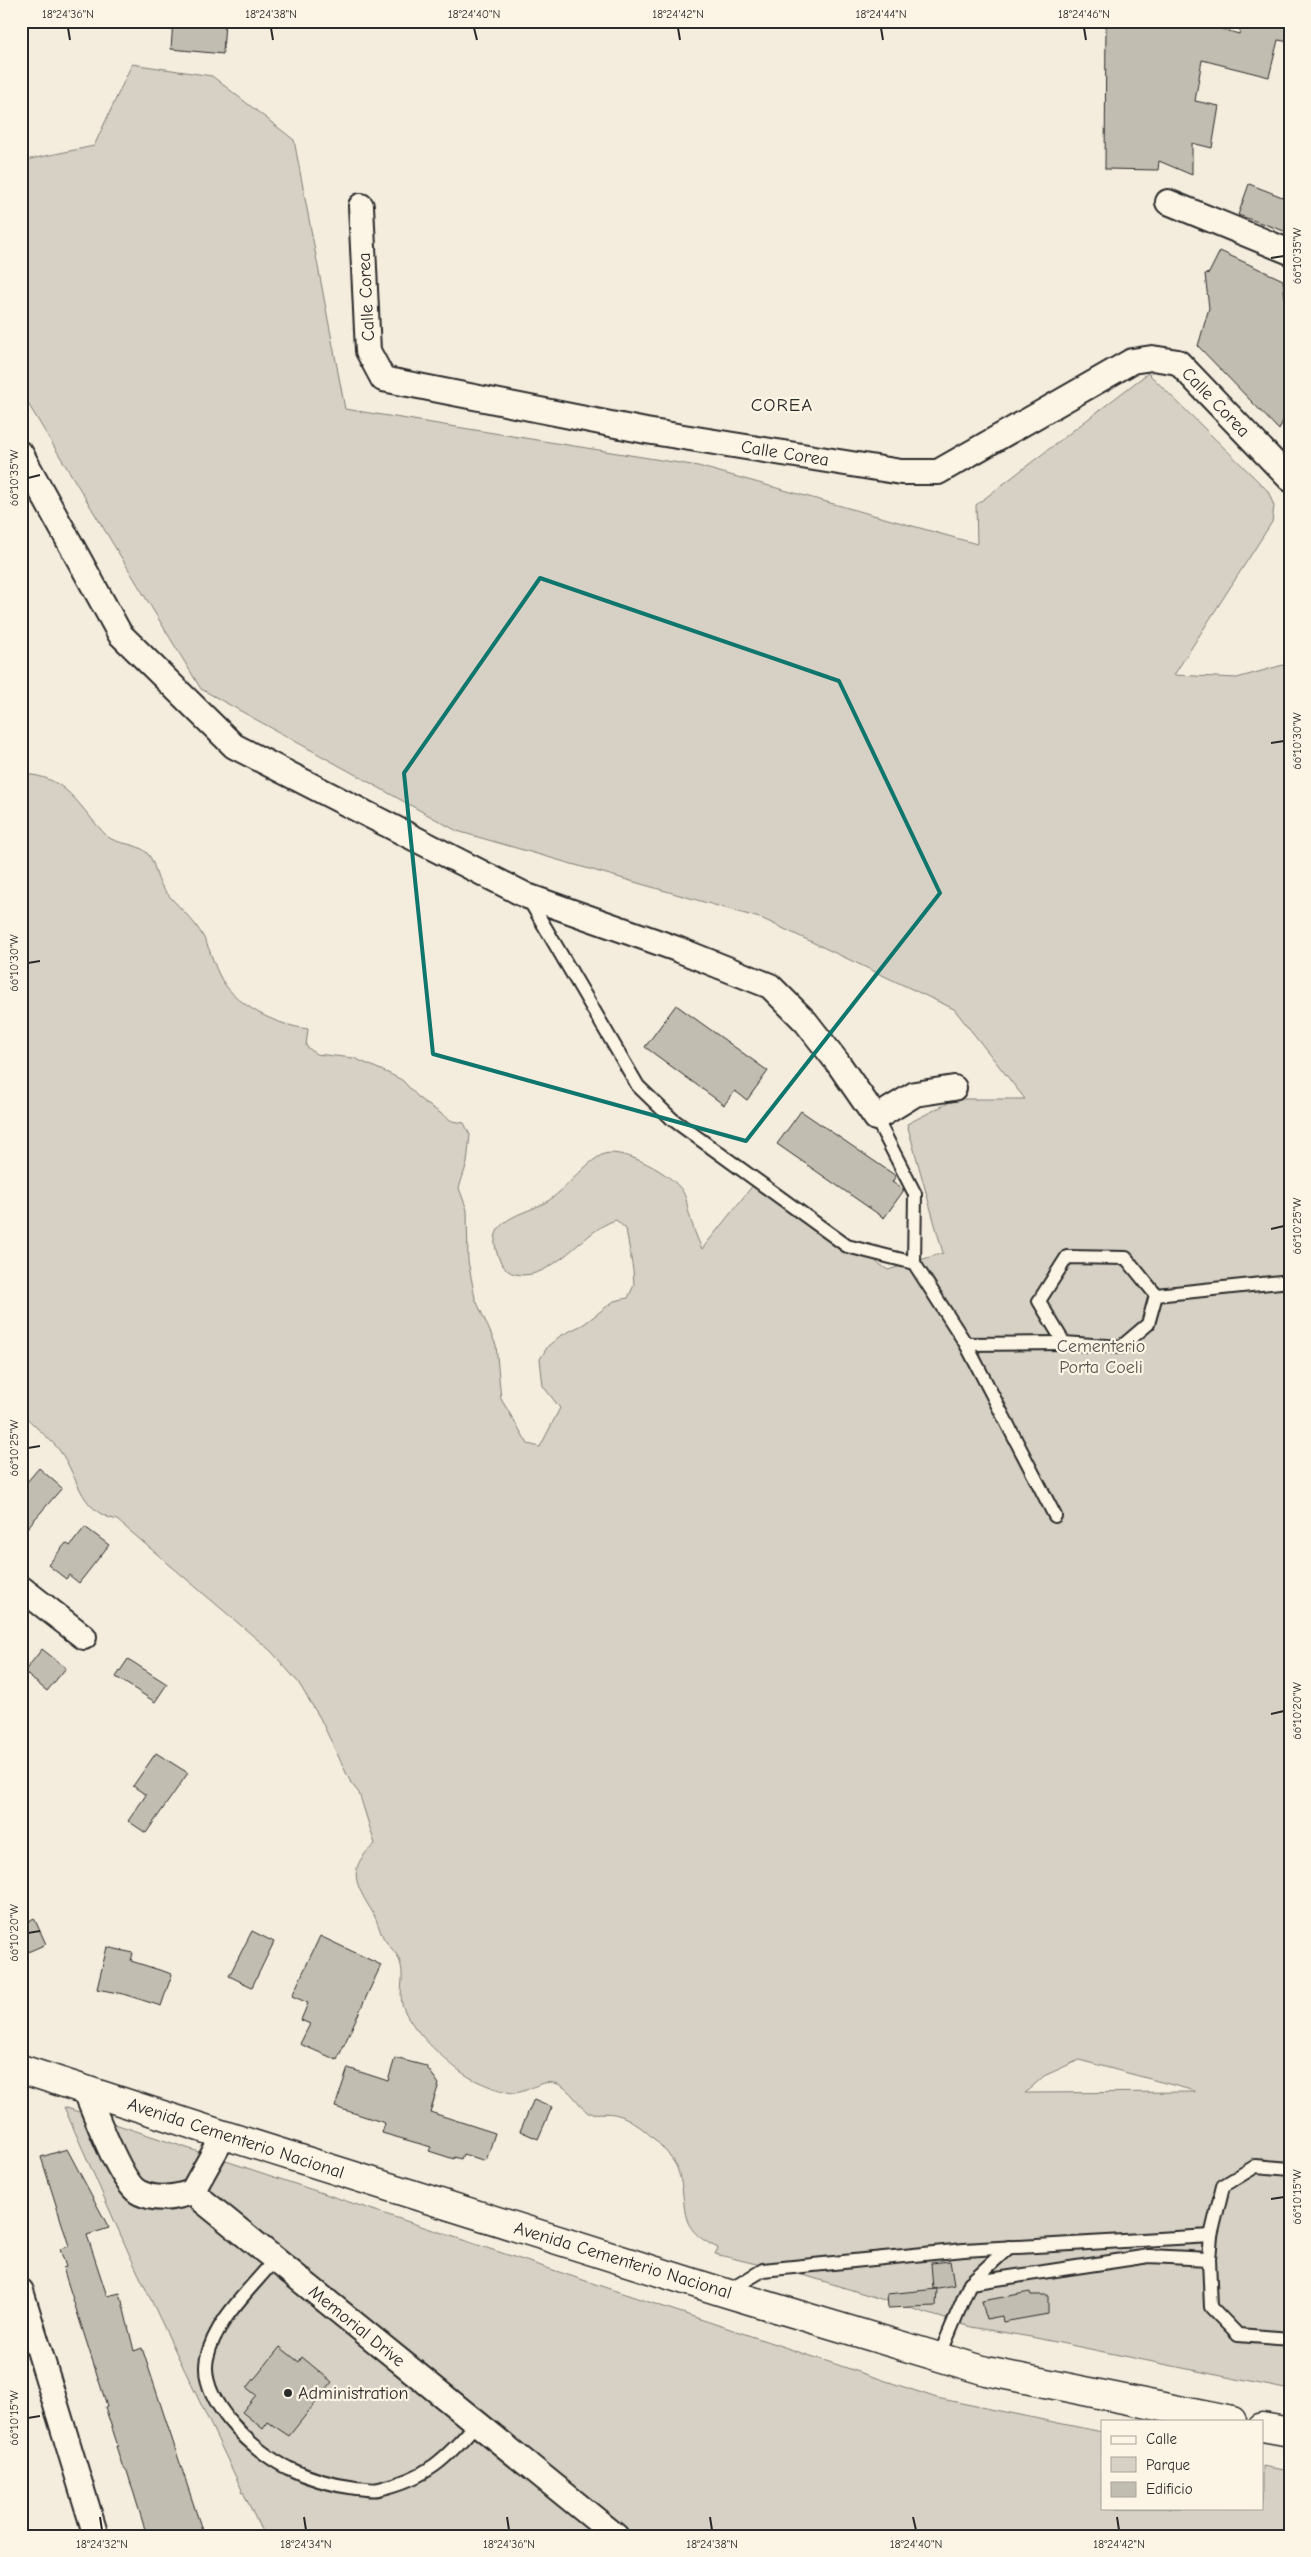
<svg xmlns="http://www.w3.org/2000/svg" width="1311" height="2557" font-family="'Comic Neue',sans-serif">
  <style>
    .green { fill: #d6d1c4; stroke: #807e78; fill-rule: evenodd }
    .building { fill: #c2bdb1; stroke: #2b2b2b }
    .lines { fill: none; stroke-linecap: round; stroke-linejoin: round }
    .service-casing { stroke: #2b2b2b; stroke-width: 16 }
    .minor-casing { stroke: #2b2b2b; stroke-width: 28 }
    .tertiary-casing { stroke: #2b2b2b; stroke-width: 31 }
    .service { stroke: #fcf5e5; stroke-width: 12 }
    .minor { stroke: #fcf5e5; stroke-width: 24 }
    .tertiary { stroke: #fcf5e5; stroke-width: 28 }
    .marked { fill: none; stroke: #0f766e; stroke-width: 4; stroke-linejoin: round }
    .ticks { fill: none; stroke: #2b2b2b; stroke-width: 2 }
    .poi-dot { fill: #2b2b2b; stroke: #fcf5e5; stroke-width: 2 }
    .labels { text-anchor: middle; stroke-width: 4.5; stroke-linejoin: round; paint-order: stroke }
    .street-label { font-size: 18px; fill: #2b2b2b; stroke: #fcf5e5 }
    .park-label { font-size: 18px; fill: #565451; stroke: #fcf5e5 }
    .poi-label { font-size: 18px; fill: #2b2b2b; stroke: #fcf5e5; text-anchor: start }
    .neighbourhood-label { font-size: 19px; letter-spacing: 1px; fill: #2b2b2b; stroke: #fcf5e5 }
    .neatline { fill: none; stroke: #2b2b2b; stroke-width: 2 }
    .ticks-label { font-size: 12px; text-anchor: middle; fill: #2b2b2b }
  </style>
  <rect width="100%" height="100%" fill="#f4edde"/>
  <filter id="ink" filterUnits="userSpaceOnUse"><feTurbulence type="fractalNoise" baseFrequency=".02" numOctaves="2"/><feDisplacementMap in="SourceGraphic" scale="10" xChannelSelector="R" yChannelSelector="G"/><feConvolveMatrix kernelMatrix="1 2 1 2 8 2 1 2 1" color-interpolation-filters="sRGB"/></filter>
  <g filter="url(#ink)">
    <g class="green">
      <path d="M132,64l80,12 82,64 51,269 353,57 279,78 -1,-39 172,-132 120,118 6,15 -2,16 -98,153 63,3 53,-15v1727l-259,-53 -60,-10 -161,-50 -95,-23 3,-6c-46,-22 -27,-41 -41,-80 -7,-17 -41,-49 -59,-53 -9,-3 -21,-1 -30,-2 -10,-9 -18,-24 -30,-29 -17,-6 -28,8 -44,9 -11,0 -40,-12 -50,-19 -20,-14 -55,-46 -62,-70 -3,-14 3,-28 -2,-42 -3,-10 -12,-16 -17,-25 -4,-8 -6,-17 -10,-24 -17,-28 -28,-44 2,-69l-16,-51 -8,-10 -31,-65 -22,-36 -27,-31 -154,-131c-41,-9 -38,-49 -62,-75 -11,-11 -23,-21 -34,-33v-638c47,1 57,33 86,62 9,9 31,6 41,18 8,10 7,23 15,34 12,17 30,29 41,50 8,15 11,34 22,48 19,24 52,39 82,43l-2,17 10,8 38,4 36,16 12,6 19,20 31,21 12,2 6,12 -3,28 -8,25 8,22 1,51 7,37 21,47 5,54 27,45 12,3 20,-39 -17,-22 -3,-27 8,-13 12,-10 24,-12 30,-23 14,-3 6,-13 -1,-15 -7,-41 -10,-9c-31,8 -64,63 -101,54 -9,-2 -14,-10 -17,-18 -15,-38 27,-41 48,-54 18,-10 40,-41 58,-48 20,-6 69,20 79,38 4,7 4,14 6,21 3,13 8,25 13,36l56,-70 130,91 55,-17 -36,-129 49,-25h69l-71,-90 -191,-90 -306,-88 -256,-142 -180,-297v-231l73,-15zM1079,2060l116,31v1l-170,1 19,-17z"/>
      <polygon points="64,2107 937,2398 1102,2432 1102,2508 1262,2508 1262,2466 1290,2471 1290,2536 264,2536 130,2256"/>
    </g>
    <g class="building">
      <polygon points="173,21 225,21 223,54 171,49"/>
      <polygon points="1106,21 1194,21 1239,34 1242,21 1290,21 1290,42 1278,40 1269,77 1202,60 1195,101 1219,106 1212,148 1192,143 1192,175 1159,161 1158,170 1105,169"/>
      <polygon points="1249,184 1290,200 1290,233 1238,215"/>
      <polygon points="1220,251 1283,280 1286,308 1290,308 1290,404 1279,430 1198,346 1209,308 1205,274 1209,273"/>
      <polygon points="676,1005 768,1071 747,1100 735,1091 724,1105 645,1047"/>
      <polygon points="801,1111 896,1176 892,1182 904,1190 884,1218 777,1144"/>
      <polygon points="39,1468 62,1488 21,1535 21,1489"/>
      <polygon points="85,1527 109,1545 79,1583 69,1575 66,1579 48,1565 66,1543 70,1546"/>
      <polygon points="42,1649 66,1668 47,1691 24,1672"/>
      <polygon points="128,1659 167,1684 155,1702 116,1677"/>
      <polygon points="156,1753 188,1773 146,1833 128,1821 146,1795 133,1786"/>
      <polygon points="34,1918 46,1944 21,1955 21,1926"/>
      <polygon points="252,1931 274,1942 252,1987 229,1976"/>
      <polygon points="320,1936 381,1965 337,2060 300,2044 310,2024 301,2020 308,2003 292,1996"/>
      <polygon points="107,1947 133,1953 131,1961 172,1974 161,2006 123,1994 97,1989"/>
      <polygon points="395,2058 426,2066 439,2084 430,2112 495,2133 486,2161 463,2154 461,2159 454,2157 454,2159 429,2151 431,2147 382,2133 385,2123 335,2107 348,2068 388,2081"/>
      <polygon points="534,2099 552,2107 538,2139 520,2131"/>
      <polygon points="67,2149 109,2228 87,2235 107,2296 120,2293 134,2351 142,2348 204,2536 147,2536 127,2471 122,2465 116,2446 118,2446 105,2407 107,2406 63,2268 66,2267 60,2249 69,2246 41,2157"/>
      <polygon points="950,2261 954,2285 933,2289 931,2263"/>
      <polygon points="937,2289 936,2306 888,2308 887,2294"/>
      <polygon points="1030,2292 1031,2295 1048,2295 1048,2314 1003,2322 1002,2316 986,2319 982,2301"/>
      <polygon points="280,2347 299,2362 302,2357 332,2382 289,2436 268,2422 263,2429 242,2412 256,2395 247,2388"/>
    </g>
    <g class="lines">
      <defs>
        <g id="service">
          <polyline points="528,898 638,1086 672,1119 847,1246 914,1263 966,1344 1055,1516"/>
          <polyline points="876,1118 915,1194 914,1263"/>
          <polygon points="1067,1257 1126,1258 1156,1295 1148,1324 1121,1347 1064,1343 1039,1301"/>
          <polyline points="1156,1295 1290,1281"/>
          <polyline points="966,1344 1064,1343"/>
          <polyline points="1290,2169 1256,2166 1223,2186 1211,2236 1209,2259 1211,2307 1238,2335 1290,2339"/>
          <path d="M275,2259c-24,30 -60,61 -68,99 -9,42 47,94 81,110 22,11 44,17 68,20 7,0 16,3 23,1 48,-11 67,-30 98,-66"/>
          <polyline points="970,2283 1149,2256 1209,2259"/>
          <polyline points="728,2291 763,2270 964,2250 1211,2236"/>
          <polyline points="939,2357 970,2283 1009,2247"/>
        </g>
        <g id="minor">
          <polyline points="1168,202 1290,252"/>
          <polyline points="361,206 368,351 383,379 646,431 901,472 938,472 1132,361 1152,358 1178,362 1290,479"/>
          <polyline points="21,454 120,634 234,746 527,896 677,949 770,986 806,1022 838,1063 876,1118 915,1094 954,1088"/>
          <polyline points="21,1588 84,1637"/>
          <path d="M85,2089c9,21 36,96 55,104 17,8 35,5 52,-1l424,344"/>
          <polyline points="192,2192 224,2135"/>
          <polyline points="21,2291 96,2536"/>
        </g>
        <g id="tertiary">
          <polyline points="21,2069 224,2135 726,2293 986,2371 1232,2421"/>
          <polyline points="1262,2427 1290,2432"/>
        </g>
      </defs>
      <use href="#service" class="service-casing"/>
      <use href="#minor" class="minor-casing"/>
      <use href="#tertiary" class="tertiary-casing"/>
      <use href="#service" class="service"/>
      <use href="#minor" class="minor"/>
      <use href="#tertiary" class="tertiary"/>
    </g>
  </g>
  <path class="marked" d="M540,578l299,103 101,212 -194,248 -313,-87 -29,-281z"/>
  <path class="ticks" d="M68,28l2,12M271,28l2,12M474,28l3,12M678,28l2,12M881,28l2,12M1084,28l2,12M1271,258l13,-2M28,478l12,-3M1271,743l13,-2M28,963l12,-2M1271,1229l13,-3M28,1448l12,-2M1271,1714l13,-3M28,1933l12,-2M1271,2199l13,-2M28,2418l12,-2M100,2517l2,13M304,2517l2,13M507,2517l2,13M710,2517l2,13M913,2517l3,13M1117,2517l2,13"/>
  <circle class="poi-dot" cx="288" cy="2393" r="5"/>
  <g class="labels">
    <g class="street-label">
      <text transform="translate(366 297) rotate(-93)" y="6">Calle Corea</text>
      <text transform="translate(1216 402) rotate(46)" y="6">Calle Corea</text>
      <text transform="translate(785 453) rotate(9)" y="6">Calle Corea</text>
      <text transform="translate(236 2138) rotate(18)" y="6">Avenida Cementerio Nacional</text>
      <text transform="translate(623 2260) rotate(17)" y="6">Avenida Cementerio Nacional</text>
      <text transform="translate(357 2326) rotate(39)" y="6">Memorial Drive</text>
    </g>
    <g class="park-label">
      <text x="1101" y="1352">Cementerio<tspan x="1101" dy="21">Porta Coeli</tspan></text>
    </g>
    <g class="poi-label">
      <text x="298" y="2399">Administration</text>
    </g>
    <g class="neighbourhood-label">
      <text x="782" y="411">COREA</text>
    </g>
  </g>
  <rect width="1311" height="2557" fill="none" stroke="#fcf5e5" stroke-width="55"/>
  <rect x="1101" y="2420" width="162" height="90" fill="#fcf5e5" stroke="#a8a49b"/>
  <rect x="1111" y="2436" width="25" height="8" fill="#fcf5e5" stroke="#a8a49b"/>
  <text x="1146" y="2444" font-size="15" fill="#2b2b2b">Calle</text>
  <rect x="1111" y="2457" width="25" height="15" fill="#d6d1c4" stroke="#a8a49b"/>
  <text x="1146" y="2470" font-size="15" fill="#2b2b2b">Parque</text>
  <rect x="1111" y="2482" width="25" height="15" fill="#c2bdb1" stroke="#a8a49b"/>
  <text x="1146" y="2494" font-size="15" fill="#2b2b2b">Edificio</text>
  <rect x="28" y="28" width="1256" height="2502" class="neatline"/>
  <g class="ticks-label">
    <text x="68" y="18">18°24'36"N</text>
    <text x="271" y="18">18°24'38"N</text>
    <text x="474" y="18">18°24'40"N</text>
    <text x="678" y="18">18°24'42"N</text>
    <text x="881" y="18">18°24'44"N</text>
    <text x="1084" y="18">18°24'46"N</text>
    <text transform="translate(1297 256) rotate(-90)" y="4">66°10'35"W</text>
    <text transform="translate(14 478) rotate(-90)" y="4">66°10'35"W</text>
    <text transform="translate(1297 741) rotate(-90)" y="4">66°10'30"W</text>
    <text transform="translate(14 963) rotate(-90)" y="4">66°10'30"W</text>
    <text transform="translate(1297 1226) rotate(-90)" y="4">66°10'25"W</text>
    <text transform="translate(14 1448) rotate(-90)" y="4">66°10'25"W</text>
    <text transform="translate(1297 1711) rotate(-90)" y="4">66°10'20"W</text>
    <text transform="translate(14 1933) rotate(-90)" y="4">66°10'20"W</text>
    <text transform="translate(1297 2197) rotate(-90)" y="4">66°10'15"W</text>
    <text transform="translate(14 2418) rotate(-90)" y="4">66°10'15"W</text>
    <text x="102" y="2548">18°24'32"N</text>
    <text x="306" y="2548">18°24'34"N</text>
    <text x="509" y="2548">18°24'36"N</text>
    <text x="712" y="2548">18°24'38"N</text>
    <text x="916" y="2548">18°24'40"N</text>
    <text x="1119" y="2548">18°24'42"N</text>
  </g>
</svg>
